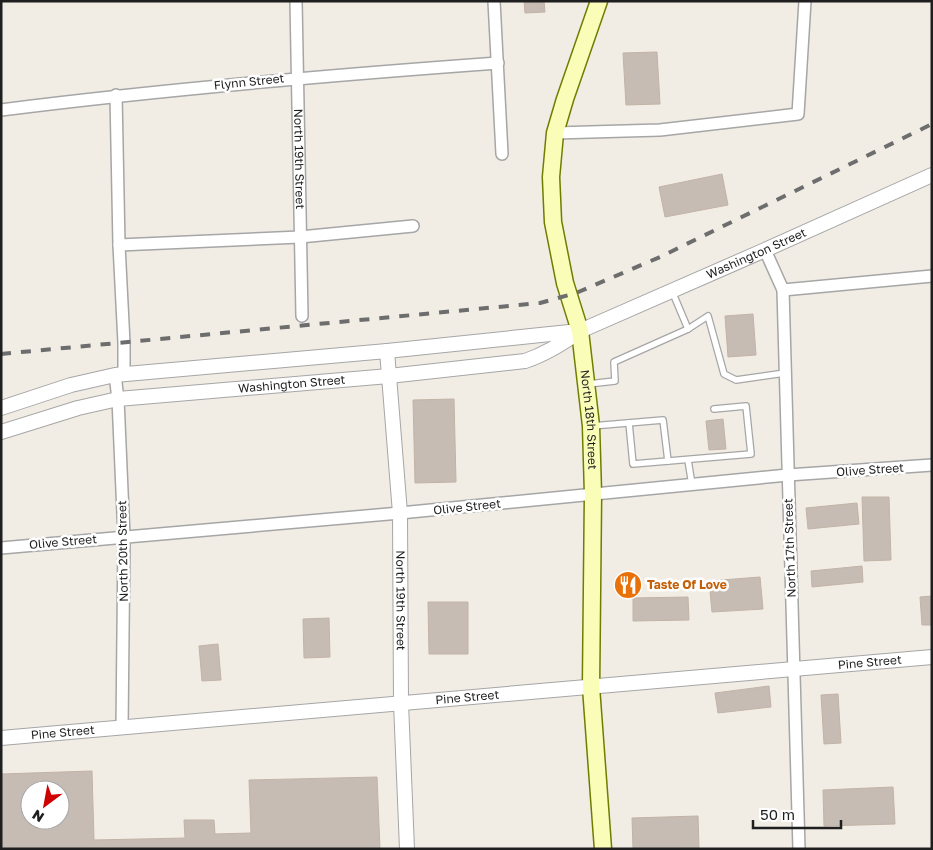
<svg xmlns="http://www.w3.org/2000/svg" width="933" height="850" font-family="'Golos Text',sans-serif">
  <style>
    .building { fill: #c6bcb4; stroke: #c3b3a6; fill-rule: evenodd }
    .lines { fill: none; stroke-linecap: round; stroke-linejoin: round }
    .service-casing { stroke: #a6a6a6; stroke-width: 8 }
    .minor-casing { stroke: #a6a6a6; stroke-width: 14 }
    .tertiary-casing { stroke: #a6a6a6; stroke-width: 16 }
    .secondary-casing { stroke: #6f7d00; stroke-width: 19 }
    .service { stroke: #fff; stroke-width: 5.5 }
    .minor { stroke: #fff; stroke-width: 11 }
    .tertiary { stroke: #fff; stroke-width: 14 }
    .secondary { stroke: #f9fdb7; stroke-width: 16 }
    .rail { stroke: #6d6d6d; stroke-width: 4; stroke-dasharray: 10 10; stroke-linecap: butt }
    .labels { text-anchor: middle; stroke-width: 5; stroke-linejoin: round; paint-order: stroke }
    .street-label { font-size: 12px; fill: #1f1f1f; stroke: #fff }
    .food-label { font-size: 12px; font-weight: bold; fill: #c56008; stroke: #fff; text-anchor: start }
  </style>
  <rect width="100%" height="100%" fill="#f1ede5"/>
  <g class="building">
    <polygon points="524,1 544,1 545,12 525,13"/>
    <polygon points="657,52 660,104 626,105 623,53"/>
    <polygon points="722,174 728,205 665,217 659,187"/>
    <polygon points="753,314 756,355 728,357 725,316"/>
    <polygon points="454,399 456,482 415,483 413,400"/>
    <polygon points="723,419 726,449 709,450 706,421"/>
    <polygon points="862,497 889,497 891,560 864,561"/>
    <polygon points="857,503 859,524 808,529 806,508"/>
    <polygon points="862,566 863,582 812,587 811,571"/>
    <polygon points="760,577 763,609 712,612 709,581"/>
    <polygon points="932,596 932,625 922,625 920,597"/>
    <polygon points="688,597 689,620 633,621 633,598"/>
    <polygon points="428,602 468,602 468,654 429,654"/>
    <polygon points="329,618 330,657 304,658 303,619"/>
    <polygon points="218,644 221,680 202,681 199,646"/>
    <polygon points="769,686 771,707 718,713 715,693"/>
    <polygon points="838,694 841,743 824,744 821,695"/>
    <path d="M92,771l2,69 91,-2 -1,-18h30l1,14 36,-1 -2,-53 128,-3 3,72h-379v-75zM30,790h30v30h-30z"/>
    <polygon points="893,787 895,824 824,826 823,790"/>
    <polygon points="698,816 699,848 633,849 632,818"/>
  </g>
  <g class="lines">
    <defs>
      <g id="service">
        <polyline points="688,329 708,316 724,374 736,380 785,373"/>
        <polyline points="588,384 615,381 614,362 688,329 672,291"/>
        <polyline points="629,423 633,464 751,454 746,406 714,409"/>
        <polyline points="592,426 663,420 668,461"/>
        <polyline points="688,460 692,485"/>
      </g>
      <g id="minor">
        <path id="s1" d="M296,1l6,315"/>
        <polyline points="494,1 502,154"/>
        <polyline points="116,95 119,245 124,343 124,375"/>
        <path d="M1,110c165,-21 331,-35 497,-47"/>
        <polyline points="555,133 660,130 798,114 805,1"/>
        <polyline points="119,245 300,237 413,226"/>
        <polyline points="765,250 783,290 799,849"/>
        <polyline points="783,290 932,276"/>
        <polyline points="115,375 118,399 124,537 122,728"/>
        <polyline points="1,548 400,513 788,475 932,465"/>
      </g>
      <g id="tertiary">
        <path id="s2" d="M387,351l13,162 1,190 6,146"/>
        <polyline points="1,408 71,385 115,375 387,351 579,331"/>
        <path id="s3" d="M1,432l77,-24 40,-9 271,-23 136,-15c21,-7 37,-17 55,-30l185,-81 167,-75"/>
        <path id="s4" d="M1,738l931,-81"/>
      </g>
      <g id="secondary">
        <path id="s5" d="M599,1l-34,98 -10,34 -4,44 2,45 12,61 15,48 11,95 2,68 -2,193 12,162"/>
      </g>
    </defs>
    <use href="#service" class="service-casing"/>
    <use href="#minor" class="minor-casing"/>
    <use href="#tertiary" class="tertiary-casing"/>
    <use href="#secondary" class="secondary-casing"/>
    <use href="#service" class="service"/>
    <use href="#minor" class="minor"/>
    <use href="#tertiary" class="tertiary"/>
    <use href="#secondary" class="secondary"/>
    <polyline class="rail" points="1,354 540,303 576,293 660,257 932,124"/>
  </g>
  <defs>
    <symbol id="restaurant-disc" viewBox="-11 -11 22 22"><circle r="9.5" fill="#e8710a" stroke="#fff"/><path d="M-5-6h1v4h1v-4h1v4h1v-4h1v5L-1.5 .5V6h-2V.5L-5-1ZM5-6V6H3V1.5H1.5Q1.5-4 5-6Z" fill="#fff"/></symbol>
  </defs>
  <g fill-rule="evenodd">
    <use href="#restaurant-disc" x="612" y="569" width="32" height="32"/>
  </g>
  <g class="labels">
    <g class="street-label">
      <text transform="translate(249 82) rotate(-6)" y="4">Flynn Street</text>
      <text dy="4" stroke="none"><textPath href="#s1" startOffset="158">North 19th Street</textPath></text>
      <text dy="4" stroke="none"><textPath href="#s3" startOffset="786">Washington Street</textPath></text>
      <text dy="4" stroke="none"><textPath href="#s3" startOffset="296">Washington Street</textPath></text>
      <text dy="4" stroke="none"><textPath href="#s5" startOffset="430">North 18th Street</textPath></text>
      <text transform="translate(870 470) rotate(-4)" y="4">Olive Street</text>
      <text transform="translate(467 507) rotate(-6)" y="4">Olive Street</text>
      <text transform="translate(63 542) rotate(-5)" y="4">Olive Street</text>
      <text transform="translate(790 548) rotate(-92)" y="4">North 17th Street</text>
      <text transform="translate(123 551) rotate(-91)" y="4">North 20th Street</text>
      <text dy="4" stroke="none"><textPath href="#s2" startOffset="250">North 19th Street</textPath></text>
      <text dy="4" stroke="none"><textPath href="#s4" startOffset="872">Pine Street</textPath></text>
      <text dy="4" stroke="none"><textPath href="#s4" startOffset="468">Pine Street</textPath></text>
      <text dy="4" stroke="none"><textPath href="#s4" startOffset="62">Pine Street</textPath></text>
    </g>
    <g class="food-label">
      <text x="647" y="589">Taste Of Love</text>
    </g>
  </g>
  <rect width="933" height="850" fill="none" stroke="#1f1f1f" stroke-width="5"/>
  <g transform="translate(45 805) rotate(212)"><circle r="24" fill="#ffffff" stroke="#a5a5a5"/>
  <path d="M0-4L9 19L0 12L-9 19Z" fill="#cf0000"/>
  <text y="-8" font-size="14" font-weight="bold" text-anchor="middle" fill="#1f1f1f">N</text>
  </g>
  <path d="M753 820v8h88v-8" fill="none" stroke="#1f1f1f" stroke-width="2.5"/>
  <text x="760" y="820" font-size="15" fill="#1f1f1f" stroke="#ffffff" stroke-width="4" paint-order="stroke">50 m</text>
</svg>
